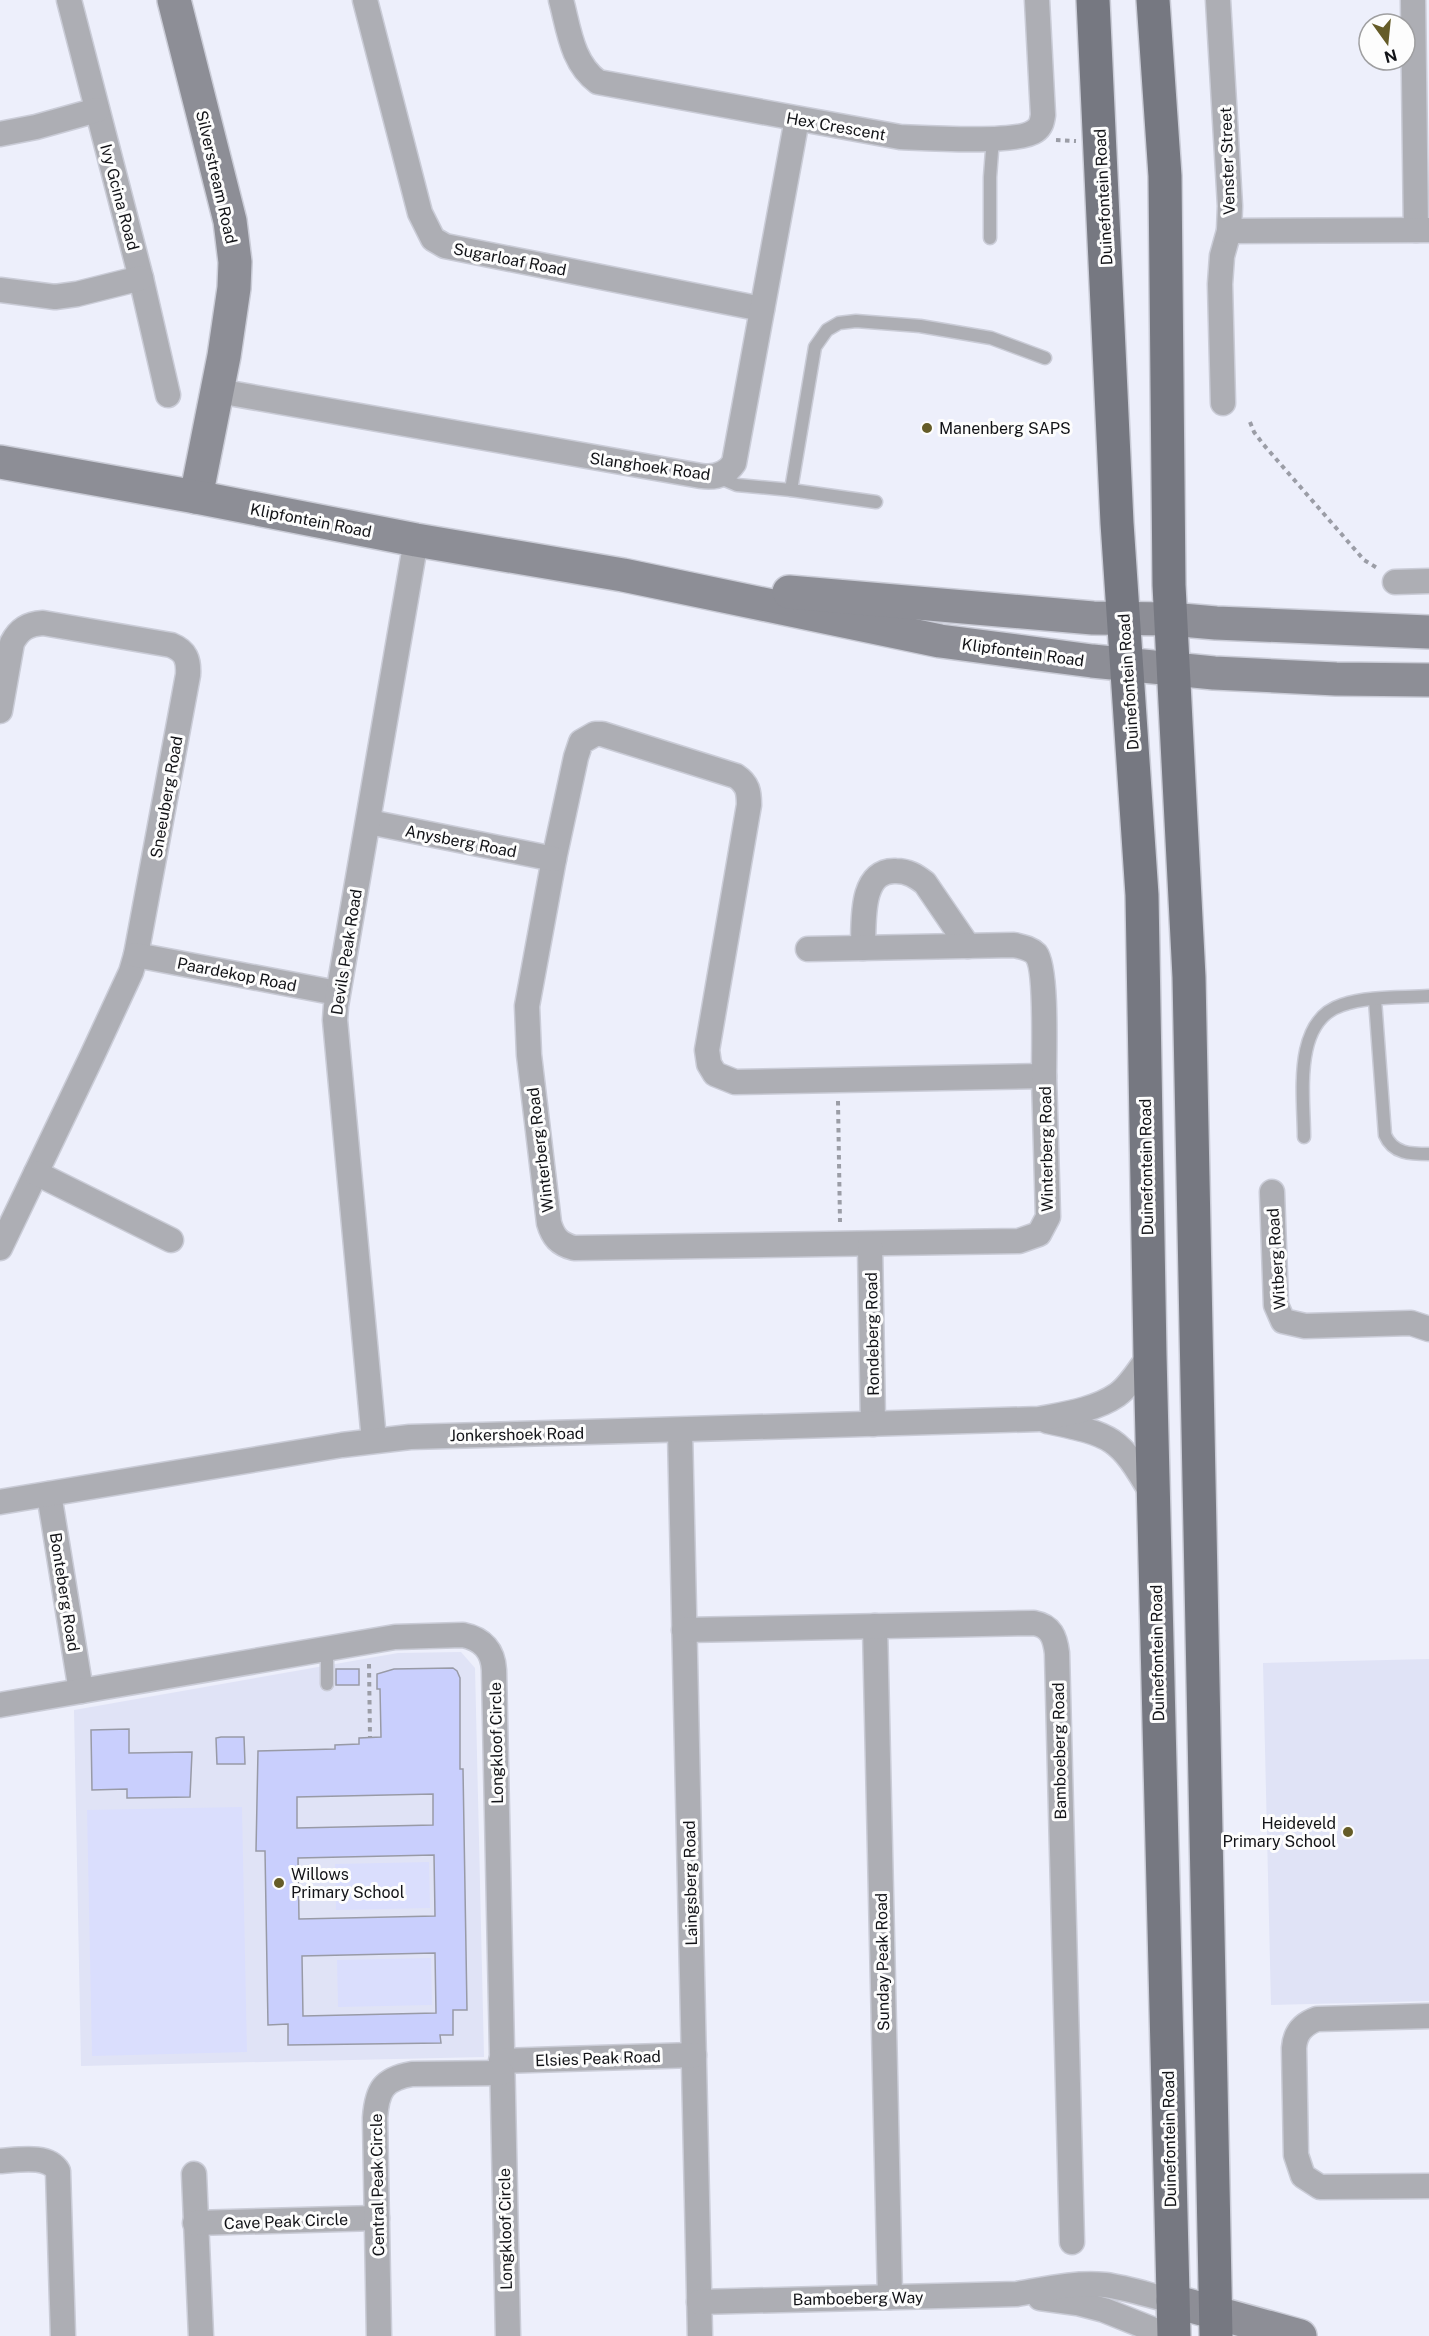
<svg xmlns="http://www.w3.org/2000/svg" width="1429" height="2336" font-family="'Public Sans',sans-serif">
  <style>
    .built { fill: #e0e3f6 }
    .green { fill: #dadefd }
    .building { fill: #c9cffd; stroke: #989aa6; stroke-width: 1.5; fill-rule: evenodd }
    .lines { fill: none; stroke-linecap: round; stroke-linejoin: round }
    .lane-casing { stroke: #caccd7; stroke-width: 15 }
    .street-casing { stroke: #caccd7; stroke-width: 27 }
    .secondary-casing { stroke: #caccd7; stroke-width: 36 }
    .primary-casing { stroke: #caccd7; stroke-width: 36 }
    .path { stroke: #9b9da6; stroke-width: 4; stroke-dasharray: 4.5 4.5; stroke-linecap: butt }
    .lane { stroke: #adaeb4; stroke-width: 12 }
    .street { stroke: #adaeb4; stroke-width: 24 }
    .secondary { stroke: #8d8e96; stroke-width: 33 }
    .primary { stroke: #767881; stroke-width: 33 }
    .poi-dot { fill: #655c28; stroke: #fdfdfd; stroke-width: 2 }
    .labels { text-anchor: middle; stroke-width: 6; stroke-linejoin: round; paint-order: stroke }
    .street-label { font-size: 16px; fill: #121317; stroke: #fdfdfd }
    .poi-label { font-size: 16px; fill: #121317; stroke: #fdfdfd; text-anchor: start }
  </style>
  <rect width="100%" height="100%" fill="#edeffb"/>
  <g class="built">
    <polygon points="461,1652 475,1668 484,2057 81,2066 74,1710 398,1653"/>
    <polygon points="1429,1659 1429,2001 1271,2005 1263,1663"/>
  </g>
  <g class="green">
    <polygon points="242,1807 247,2052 92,2056 87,1810"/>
    <polygon points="429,1862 430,1908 336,1910 335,1864"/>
    <polygon points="431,1958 432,2005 338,2007 337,1960"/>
  </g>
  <g class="building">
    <path d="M453,1668l4,3 3,7v91h3l4,241h-14v25h-13l1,8 -153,2v-21l-20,1 -3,-174h-9l2,-100 77,-2v-4l24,-1v-6l22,-1 -1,-48h-3v-15l17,-5zM433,1794v31l-136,3v-31zM434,1855l1,61 -136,3 -1,-61zM435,1953l1,60 -133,3 -1,-60z"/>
    <rect x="336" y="1669" width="23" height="16"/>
    <polygon points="129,1729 129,1753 192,1752 190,1797 127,1798 127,1789 92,1790 91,1730"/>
    <polygon points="221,1737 244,1737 245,1764 217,1764 216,1738"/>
  </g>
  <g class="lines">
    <defs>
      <g id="lane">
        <polyline points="990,238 990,177 993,138"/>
        <polyline points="718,477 737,485 791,490 815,347 827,330 839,323 856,321 920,326 991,338 1045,358"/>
        <polyline points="791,490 876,502"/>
        <path d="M1375,1000l10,135c8,19 26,19 44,19"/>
        <path d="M1304,1137c0,-41 -12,-116 38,-132 27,-9 59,-7 87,-9"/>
        <polyline points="327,1649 327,1684"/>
      </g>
      <g id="street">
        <polyline points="69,0 141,278 168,395"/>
        <polyline points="365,0 420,213 433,239 445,246 762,309"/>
        <path d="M561,0c8,30 11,63 37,82l302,55c25,1 118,7 135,-6 6,-4 7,-9 8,-16l-6,-115"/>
        <polyline points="1218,0 1230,206 1229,231 1222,256 1220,284 1223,403"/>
        <polyline points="1413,0 1416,230"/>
        <polyline points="0,134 36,127 97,110"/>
        <polyline points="1229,231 1429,230"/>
        <polyline points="0,290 55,297 77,294 141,278"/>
        <path d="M218,391l483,85c13,2 25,-1 33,-13l63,-344"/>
        <polyline points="1395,582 1429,581"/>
        <path d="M0,711l12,-68c7,-14 16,-19 31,-20l128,22c15,6 18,15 17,30l-52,280 -5,17 -39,84 -92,192"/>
        <path d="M595,734h7l134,42c12,8 13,16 13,29l-42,245 2,14 6,10 20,8 309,-6 4,141 -9,17 -20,7 -445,7c-15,-4 -21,-11 -25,-25l-20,-168 -2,-49 27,-147 22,-102 5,-15z"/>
        <polyline points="369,822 554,859"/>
        <path d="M863,948c1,-24 -4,-79 33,-77 12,0 20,5 29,12l43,63"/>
        <path d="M808,949l206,-4c8,2 16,3 22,9 11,14 8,100 8,122"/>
        <polyline points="136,955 337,993"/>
        <polyline points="36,1173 171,1240"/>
        <polyline points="1272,1192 1276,1305 1283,1321 1305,1326 1411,1323 1429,1329"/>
        <polyline points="870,1245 873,1424"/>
        <path d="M1047,1421c65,14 72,15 105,73"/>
        <polyline points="680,1431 700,2336"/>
        <polyline points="374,1440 335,1020 336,1006 416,540"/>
        <polyline points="49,1494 81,1691"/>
        <path d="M0,1502l342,-57 68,-8 629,-18c26,-5 56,-9 78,-24 14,-10 23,-27 33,-40"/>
        <polyline points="875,1626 890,2297"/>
        <path d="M684,1630l350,-7c17,3 21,14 23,30l15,589"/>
        <path d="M0,1705l395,-68 68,-2c20,4 30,16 31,35l14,666"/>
        <path d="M1429,2016l-112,3c-14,5 -22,14 -23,29l2,107 7,21 17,11 109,-1"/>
        <polyline points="501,2061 694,2055"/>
        <path d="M0,2161c18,-1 48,-7 58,10l5,165"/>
        <polyline points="194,2174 201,2336"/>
        <polyline points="195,2223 377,2218"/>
        <polyline points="1040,2298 1077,2303 1104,2310 1169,2336"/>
        <path d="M699,2302l318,-8c29,-5 59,-12 88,-9 23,3 46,11 68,16"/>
        <path d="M379,2336l-4,-218c2,-28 8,-39 37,-44l90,-1"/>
      </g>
      <g id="secondary">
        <polyline points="174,0 230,221 235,262 234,288 224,356 196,497"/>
        <polyline points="0,462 196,497 416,540 623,575 940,641 1092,661 1214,673 1336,679 1429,680"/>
        <polyline points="789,592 1093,618 1170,619 1216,623 1429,632"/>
        <polyline points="1173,2301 1300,2336"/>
      </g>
      <g id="primary">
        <polyline points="1093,0 1117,523 1142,895 1150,1355 1174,2336"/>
        <polyline points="1153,0 1165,176 1169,585 1189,977 1216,2336"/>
      </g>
    </defs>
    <use href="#lane" class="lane-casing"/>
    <use href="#street" class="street-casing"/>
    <use href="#secondary" class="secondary-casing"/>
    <use href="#primary" class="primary-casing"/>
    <g class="path">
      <polyline points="1056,140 1076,141"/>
      <polyline points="1250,422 1254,432 1263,444 1364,560 1379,569"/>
      <polyline points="838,1101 840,1222"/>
      <polyline points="369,1664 370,1738"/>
    </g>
    <use href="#lane" class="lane"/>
    <use href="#street" class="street"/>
    <use href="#secondary" class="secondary"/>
    <use href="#primary" class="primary"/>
  </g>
  <g class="poi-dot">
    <circle cx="927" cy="428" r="6"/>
    <circle cx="1348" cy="1832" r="6"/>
    <circle cx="279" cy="1883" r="6"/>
  </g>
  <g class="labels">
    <g class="street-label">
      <text transform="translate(836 126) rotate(10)" y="6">Hex Crescent</text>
      <text transform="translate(1227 161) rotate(-92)" y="6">Venster Street</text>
      <text transform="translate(217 177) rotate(77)" y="6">Silverstream Road</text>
      <text transform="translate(120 197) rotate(75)" y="6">Ivy Gcina Road</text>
      <text transform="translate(1103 197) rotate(-93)" y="6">Duinefontein Road</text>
      <text transform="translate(510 259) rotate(11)" y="6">Sugarloaf Road</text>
      <text transform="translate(650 466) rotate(8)" y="6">Slanghoek Road</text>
      <text transform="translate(311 520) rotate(11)" y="6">Klipfontein Road</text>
      <text transform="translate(1023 652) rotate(8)" y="6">Klipfontein Road</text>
      <text transform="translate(1128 682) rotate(-94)" y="6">Duinefontein Road</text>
      <text transform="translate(166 797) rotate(-80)" y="6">Sneeuberg Road</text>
      <text transform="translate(461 841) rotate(11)" y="6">Anysberg Road</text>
      <text transform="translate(346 952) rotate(-81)" y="6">Devils Peak Road</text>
      <text transform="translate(237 974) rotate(11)" y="6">Paardekop Road</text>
      <text transform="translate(1046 1149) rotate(-91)" y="6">Winterberg Road</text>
      <text transform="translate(540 1150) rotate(-97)" y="6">Winterberg Road</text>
      <text transform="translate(1146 1167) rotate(-91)" y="6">Duinefontein Road</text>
      <text transform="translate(1276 1259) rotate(-94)" y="6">Witberg Road</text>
      <text transform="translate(872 1334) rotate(-91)" y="6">Rondeberg Road</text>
      <text transform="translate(517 1434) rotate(-1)" y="6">Jonkershoek Road</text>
      <text transform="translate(65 1592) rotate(81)" y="6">Bonteberg Road</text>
      <text transform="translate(1157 1653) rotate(-91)" y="6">Duinefontein Road</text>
      <text transform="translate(496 1743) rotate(-91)" y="6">Longkloof Circle</text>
      <text transform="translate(1059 1751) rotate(-91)" y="6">Bamboeberg Road</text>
      <text transform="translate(690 1883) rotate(-91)" y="6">Laingsberg Road</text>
      <text transform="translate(882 1962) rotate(-91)" y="6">Sunday Peak Road</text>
      <text transform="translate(598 2058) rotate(-2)" y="6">Elsies Peak Road</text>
      <text transform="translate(1169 2139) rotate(-91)" y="6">Duinefontein Road</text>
      <text transform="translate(377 2185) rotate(-91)" y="6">Central Peak Circle</text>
      <text transform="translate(286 2221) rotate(-2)" y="6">Cave Peak Circle</text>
      <text transform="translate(505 2229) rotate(-91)" y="6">Longkloof Circle</text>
      <text transform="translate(858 2298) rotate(-1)" y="6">Bamboeberg Way</text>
    </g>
    <g class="poi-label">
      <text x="939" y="434">Manenberg SAPS</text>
      <text x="1336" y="1829" text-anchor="end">Heideveld<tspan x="1336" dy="18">Primary School</tspan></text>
      <text x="291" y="1880">Willows<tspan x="291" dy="18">Primary School</tspan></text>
    </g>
  </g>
  <g transform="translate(1387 42) rotate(165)"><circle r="28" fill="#fdfdfd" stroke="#9f9fa1" stroke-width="1.5"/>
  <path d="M0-4.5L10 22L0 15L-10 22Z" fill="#655c28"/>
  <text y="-9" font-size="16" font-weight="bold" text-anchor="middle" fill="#121317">N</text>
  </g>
</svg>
